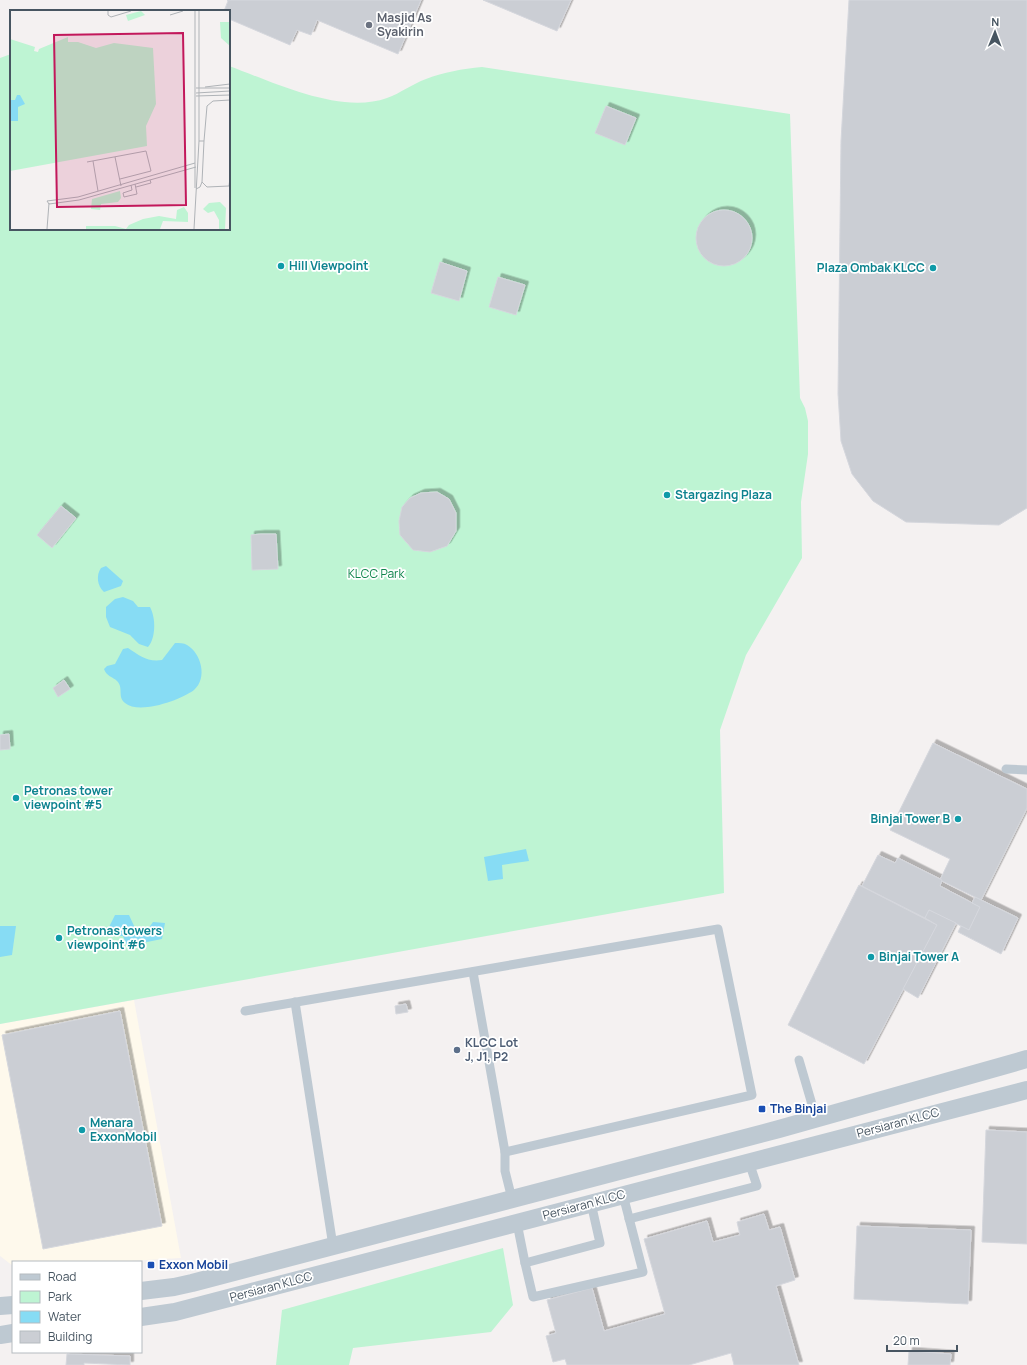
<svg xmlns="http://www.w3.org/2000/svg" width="1027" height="1365" font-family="Manrope,sans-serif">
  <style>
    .commercial { fill: #fef9ec }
    .green { fill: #bef4d3 }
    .water { fill: #87dcf4 }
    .building { fill: #cbced4; stroke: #d5d7dd; filter: url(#shadow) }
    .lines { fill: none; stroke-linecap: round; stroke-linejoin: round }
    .lane { stroke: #bec9d2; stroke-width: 9 }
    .street { stroke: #bec9d2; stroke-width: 18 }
    .worship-dot { fill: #6b7280; stroke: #fff; stroke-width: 1.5 }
    .culture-dot { fill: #0f9aa8; stroke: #fff; stroke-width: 1.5 }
    .service-dot { fill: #5c6f8a; stroke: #fff; stroke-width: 1.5 }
    .transit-dot { fill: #1a4fb4; stroke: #fff; stroke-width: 1.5 }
    .labels { text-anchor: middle; stroke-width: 3.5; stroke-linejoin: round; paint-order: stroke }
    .worship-label { font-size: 12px; font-weight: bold; fill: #5b616d; stroke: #fff; text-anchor: start }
    .culture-label { font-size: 12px; font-weight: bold; fill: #0d838f; stroke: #fff; text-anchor: start }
    .park-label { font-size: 12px; fill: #0f854c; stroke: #fff }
    .service-label { font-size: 12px; font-weight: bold; fill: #4e5e75; stroke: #fff; text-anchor: start }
    .transit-label { font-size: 12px; font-weight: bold; fill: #164399; stroke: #fff; text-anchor: start }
    .street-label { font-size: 12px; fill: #475561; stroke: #fff }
    .inset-road { fill: none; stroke: #afb3b7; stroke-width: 1 }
    .view { fill: #c2185b; fill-opacity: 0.15; stroke: #c2185b; stroke-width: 2 }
    .inset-edge { fill: none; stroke: #475561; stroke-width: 2 }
  </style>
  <defs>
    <filter id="shadow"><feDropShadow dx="3.5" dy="-3.5" stdDeviation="0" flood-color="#0004"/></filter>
  </defs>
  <rect width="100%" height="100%" fill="#f4f1f1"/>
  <polygon class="commercial" points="134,1000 181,1258 111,1262 13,1262 13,1266 0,1256 0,1024"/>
  <g class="green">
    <path d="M11,54v175h218v-163c44,16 111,49 158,32 14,-5 25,-14 39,-19 18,-7 36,-10 56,-12l308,47 10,284 5,10 3,13v33l-7,48 1,56 -56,97 -26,75 4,163 -724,131v-966z"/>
    <polygon points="503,1248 513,1305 491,1332 353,1348 349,1365 276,1365 282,1310"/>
  </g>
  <g class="water">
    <path d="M106,566l17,15 -2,5 -17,6c-7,-6 -8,-17 -3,-24z"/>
    <path d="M123,597l10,4 5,6h12c6,11 6,31 -2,40l-9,-3 -9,-9 -20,-8 -4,-10v-10l9,-8z"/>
    <path d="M175,643c4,0 9,0 12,2 14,8 21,33 7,45 -13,10 -55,25 -69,13 -8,-6 -1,-15 -8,-22 -4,-4 -11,-5 -13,-12l3,-3 8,-2 8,-15 5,-1c12,8 19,14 34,12z"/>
    <polygon points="526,849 529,861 502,865 503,879 488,881 484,857"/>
    <polygon points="115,915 129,915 135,928 148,929 153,922 165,923 162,939 127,946 123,936 102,936 98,929 109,927"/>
    <polygon points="0,926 16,926 12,955 0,957"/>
  </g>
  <g class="building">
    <polygon points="227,0 421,0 398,54 317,20 311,35 297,30 290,45 229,19 229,11 224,11 228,1"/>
    <polygon points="483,0 571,0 557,31"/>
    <polygon points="849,0 1027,0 1027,508 999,525 906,522 873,501 852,474 841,441 838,394 841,141"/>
    <polygon points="606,106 636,118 625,145 595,133"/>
    <circle cx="724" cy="238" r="28"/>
    <polygon points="440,262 467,271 459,301 431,293"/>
    <polygon points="498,277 525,285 516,315 489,307"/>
    <polygon points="437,492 449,499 456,513 456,531 447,546 430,552 413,550 400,535 399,521 402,507 410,498 421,493"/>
    <polygon points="61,506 76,518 52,548 37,535"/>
    <polygon points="261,534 276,534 278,569 252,570 251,535"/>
    <polygon points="64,680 70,689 58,697 53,688"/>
    <polygon points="9,734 10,749 0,750 0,735"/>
    <polygon points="933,743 1027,789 1027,808 981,900 940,880 950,859 890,830"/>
    <polygon points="878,855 895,863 898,858 942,880 940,886 980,907 969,930 929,910 925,918 862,886"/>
    <polygon points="859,885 937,925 864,1064 788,1025"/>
    <polygon points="975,897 1018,918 1001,954 958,932 961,926 969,930 980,907 972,903"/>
    <polygon points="929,910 956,923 918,998 903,989 937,925 925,918"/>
    <polygon points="406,1004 408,1012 396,1014 395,1006"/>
    <polygon points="120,1011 162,1226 43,1249 2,1035"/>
    <polygon points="986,1130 1027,1132 1027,1244 982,1242"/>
    <polygon points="764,1214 769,1230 780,1227 795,1280 776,1286 799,1365 734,1365 731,1353 689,1365 567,1365 565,1359 553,1362 546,1336 556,1333 547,1300 592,1288 604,1331 665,1314 644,1239 707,1221 713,1242 740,1235 737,1222"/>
    <polygon points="857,1226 971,1230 968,1304 854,1299"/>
    <polygon points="909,1351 951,1354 950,1365 908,1365"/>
    <polygon points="67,1354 130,1356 130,1365 84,1363 84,1365 66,1365"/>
  </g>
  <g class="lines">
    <g class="lane">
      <polyline points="1006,769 1027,770"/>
      <polyline points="473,972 505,1152 505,1171 512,1199"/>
      <polyline points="295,1002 333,1246"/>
      <polyline points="245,1011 718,929 752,1095 505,1152"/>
      <polyline points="799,1060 816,1118"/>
      <polyline points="591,1203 600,1243 525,1263 533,1297 643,1272 623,1195"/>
      <polyline points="629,1219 757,1186 749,1162"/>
      <polyline points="517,1223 525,1263"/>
    </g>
    <g class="street">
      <polyline points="141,1291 174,1287 192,1283 779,1129 1027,1059"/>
      <polyline points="0,1306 13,1305"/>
      <polyline points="141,1317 175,1312 1027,1090"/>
      <polyline points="0,1335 13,1333"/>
    </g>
  </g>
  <circle class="worship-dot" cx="369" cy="25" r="4"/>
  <g class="culture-dot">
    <circle cx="281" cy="266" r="4"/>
    <circle cx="933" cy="268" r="4"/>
    <circle cx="667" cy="495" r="4"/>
    <circle cx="16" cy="798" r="4"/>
    <circle cx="958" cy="819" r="4"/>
    <circle cx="59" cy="938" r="4"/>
    <circle cx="871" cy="957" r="4"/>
    <circle cx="82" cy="1130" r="4"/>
  </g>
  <circle class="service-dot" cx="457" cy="1050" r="4"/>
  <g class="transit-dot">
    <rect x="758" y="1105" width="8" height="8" rx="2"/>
    <rect x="147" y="1261" width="8" height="8" rx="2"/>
  </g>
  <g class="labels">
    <g class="worship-label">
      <text x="377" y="22">Masjid As<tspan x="377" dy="14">Syakirin</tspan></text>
    </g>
    <g class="culture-label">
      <text x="289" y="270">Hill Viewpoint</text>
      <text x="925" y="272" text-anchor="end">Plaza Ombak KLCC</text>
      <text x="675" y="499">Stargazing Plaza</text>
      <text x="24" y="795">Petronas tower<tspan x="24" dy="14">viewpoint #5</tspan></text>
      <text x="950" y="823" text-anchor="end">Binjai Tower B</text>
      <text x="67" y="935">Petronas towers<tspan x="67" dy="14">viewpoint #6</tspan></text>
      <text x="879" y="961">Binjai Tower A</text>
      <text x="90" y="1127">Menara<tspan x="90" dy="14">ExxonMobil</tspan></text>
    </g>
    <g class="park-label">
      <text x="376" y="578">KLCC Park</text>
    </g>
    <g class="service-label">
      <text x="465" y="1047">KLCC Lot<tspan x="465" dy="14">J, J1, P2</tspan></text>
    </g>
    <g class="transit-label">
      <text x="770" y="1113">The Binjai</text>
      <text x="159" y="1269">Exxon Mobil</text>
    </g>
    <g class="street-label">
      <text transform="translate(898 1123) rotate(-15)" y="4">Persiaran KLCC</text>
      <text transform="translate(584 1205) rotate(-15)" y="4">Persiaran KLCC</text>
      <text transform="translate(271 1287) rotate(-15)" y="4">Persiaran KLCC</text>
    </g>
  </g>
  <g transform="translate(10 10)">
    <rect width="220" height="220" fill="#f4f1f1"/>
    <path d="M131,1l4,4 -17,6 -2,-6zM210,12h10v24l-9,-8zM58,27v5h10l18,6 18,-5 39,5 3,56 -10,22 1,20 -137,25v-132l25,8 -1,4 4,1 1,-3zM110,181l1,7 -3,4 -17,2 -1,6 -9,-1 1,-10zM210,192l6,6 -1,21h-6v-9l-5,-9 -6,2 -5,-4 6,-6zM174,197l4,6v9l-25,-1 -3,8h-74v-3h29l11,3 3,-4 14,-6 16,-3 17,3 1,-9z" fill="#bef4d3"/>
    <path d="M7,85h3l5,9 -7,3v14h-8v-21h5z" fill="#87dcf4"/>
    <path class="inset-road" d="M98,1v4l3,2 20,-6M160,5l13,-4M195,77l25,-3M186,78h34M186,83l34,-2M186,86l34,-1M194,131l3,-35 6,-5 17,-1M105,147l6,29M83,151l5,30M77,152l59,-11 5,20 -31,8M192,172l5,5 22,-1 1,-8M121,175l1,5 -9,3 1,4 13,-3 -2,-10M126,177l15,-4 -1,-3M185,178v-177M186,179l4,-2 2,-5 2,-41h-5M39,194l-2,-3 31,-4 117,-34M39,194l30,-4 117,-33M37,219l2,-26M184,219l5,-88v-130"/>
    <path class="view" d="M173,23l3,172 -129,2 -3,-172z"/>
    <rect width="220" height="220" class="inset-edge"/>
  </g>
  <rect x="12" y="1261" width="130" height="92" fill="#ffffff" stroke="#b5bbc0"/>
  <rect x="20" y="1274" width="20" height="6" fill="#bec9d2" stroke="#b5bbc0"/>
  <text x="48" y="1281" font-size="12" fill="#475561">Road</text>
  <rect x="20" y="1291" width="20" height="12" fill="#bef4d3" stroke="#b5bbc0"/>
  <text x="48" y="1301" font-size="12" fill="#475561">Park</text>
  <rect x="20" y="1311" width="20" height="12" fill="#87dcf4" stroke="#b5bbc0"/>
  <text x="48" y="1321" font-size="12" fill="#475561">Water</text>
  <rect x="20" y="1331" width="20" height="12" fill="#cbced4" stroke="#b5bbc0"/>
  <text x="48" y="1341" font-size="12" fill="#475561">Building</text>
  <g transform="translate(995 32) rotate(1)" stroke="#ffffff" stroke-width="3" paint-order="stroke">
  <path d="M0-3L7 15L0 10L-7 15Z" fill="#475561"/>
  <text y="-6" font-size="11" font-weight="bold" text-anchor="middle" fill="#475561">N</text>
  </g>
  <path d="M887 1345v6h70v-6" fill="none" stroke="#475561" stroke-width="2"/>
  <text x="893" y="1345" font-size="12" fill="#475561" stroke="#ffffff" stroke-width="3" paint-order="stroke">20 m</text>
</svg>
